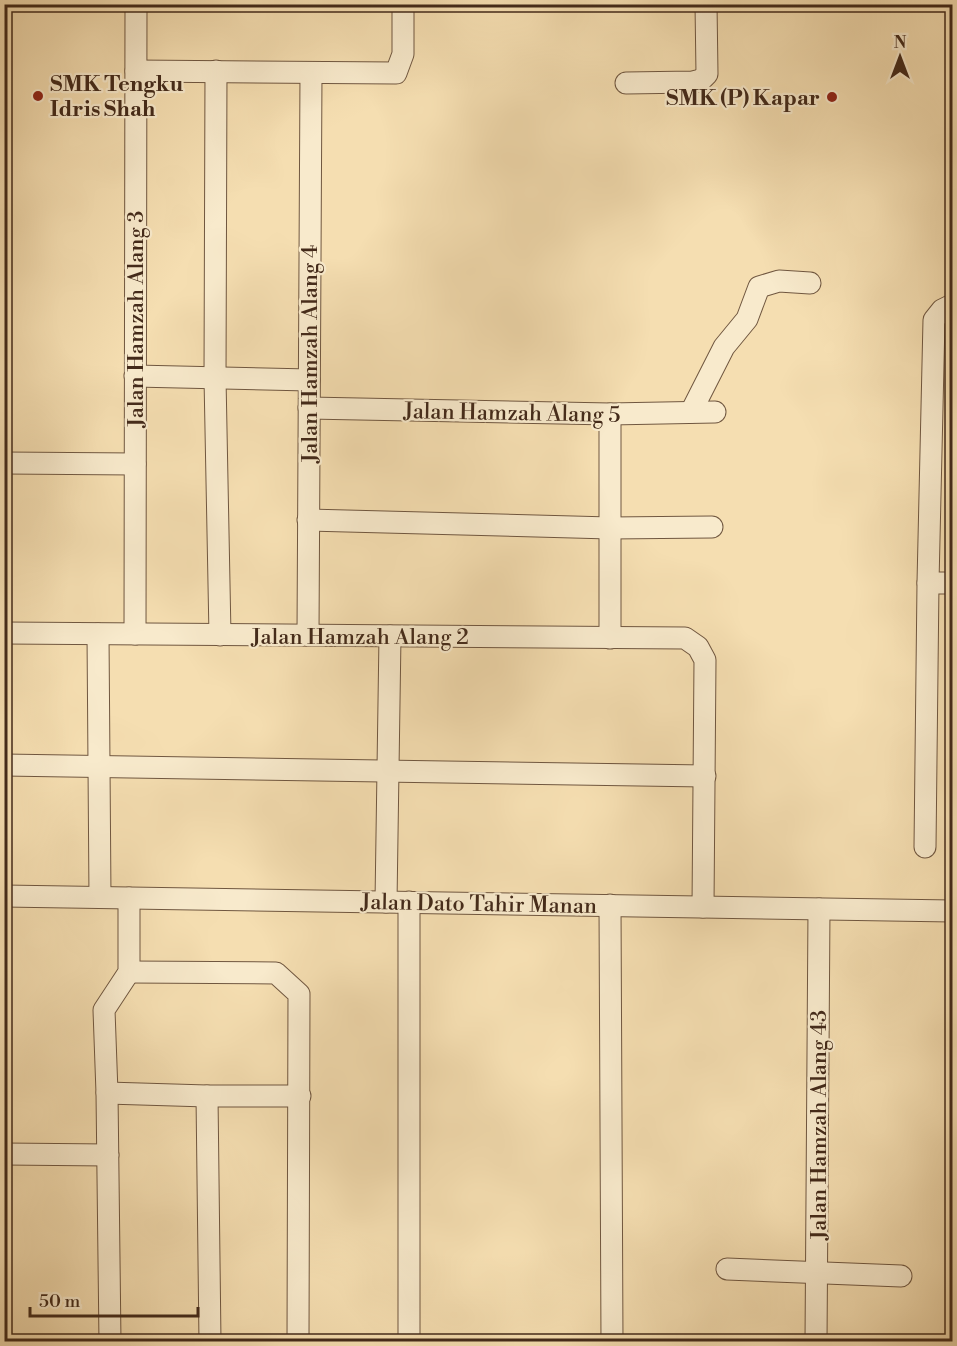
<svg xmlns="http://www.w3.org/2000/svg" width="957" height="1346" font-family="'Libre Bodoni',serif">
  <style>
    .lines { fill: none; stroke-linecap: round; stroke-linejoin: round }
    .minor-casing { stroke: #705740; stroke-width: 23 }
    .minor { stroke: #f8eacc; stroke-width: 21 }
    .poi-dot { fill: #8f2418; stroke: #f8eacc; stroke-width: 2 }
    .labels { text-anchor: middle; stroke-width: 4.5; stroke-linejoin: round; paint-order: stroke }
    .poi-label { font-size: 22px; font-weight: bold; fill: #432a1a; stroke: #f8eacc; text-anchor: start }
    .street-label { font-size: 22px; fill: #432a1a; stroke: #f8eacc }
  </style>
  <rect width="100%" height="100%" fill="#f5deb1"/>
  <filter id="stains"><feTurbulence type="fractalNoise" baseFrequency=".00333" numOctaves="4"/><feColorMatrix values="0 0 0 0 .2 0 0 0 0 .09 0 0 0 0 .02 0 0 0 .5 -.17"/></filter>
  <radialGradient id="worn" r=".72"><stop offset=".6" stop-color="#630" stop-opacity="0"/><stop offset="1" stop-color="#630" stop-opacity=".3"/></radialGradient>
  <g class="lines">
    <defs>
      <g id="minor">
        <polyline points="136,71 396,73 403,54 403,4"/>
        <polyline points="216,71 215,378 220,635"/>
        <polyline points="626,83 693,82 701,80 707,74 706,4"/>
        <polyline points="135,376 309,380"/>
        <polyline points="309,408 610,414 715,412"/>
        <polyline points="691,412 724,347 747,319 759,287 779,281 810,283"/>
        <polyline points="610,414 610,638"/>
        <polyline points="4,463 135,464"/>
        <polyline points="308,520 610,528 712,527"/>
        <polyline points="928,583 952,583"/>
        <polyline points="4,633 685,638 698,647 705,660 703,907"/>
        <polyline points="98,634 100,897"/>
        <polyline points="135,634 136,4"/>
        <polyline points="308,635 311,73"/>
        <polyline points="4,765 705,776"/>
        <polyline points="925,847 928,583 934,320 942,310 952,305"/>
        <polyline points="4,896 952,911"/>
        <polyline points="386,902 390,636"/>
        <polyline points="409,902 409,1342"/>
        <polyline points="610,905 612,1342"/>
        <polyline points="129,972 276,973 299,994 298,1342"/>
        <polyline points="107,1093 207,1096 300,1096"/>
        <polyline points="207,1096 210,1342"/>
        <polyline points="4,1154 108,1155"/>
        <polyline points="727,1269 901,1276"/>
        <polyline points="110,1342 107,1093 104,1010 129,972 129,898"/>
        <polyline points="816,1342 819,909"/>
      </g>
    </defs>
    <use href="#minor" class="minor-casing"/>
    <use href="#minor" class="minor"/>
  </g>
  <g class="poi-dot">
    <circle cx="38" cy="96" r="6"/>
    <circle cx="832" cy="97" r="6"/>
  </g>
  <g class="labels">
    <g class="poi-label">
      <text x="50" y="91">SMK Tengku<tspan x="50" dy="25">Idris Shah</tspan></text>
      <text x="820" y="105" text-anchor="end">SMK (P) Kapar</text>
    </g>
    <g class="street-label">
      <text transform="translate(135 319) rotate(-90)" y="8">Jalan Hamzah Alang 3</text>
      <text transform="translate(309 354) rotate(-90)" y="8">Jalan Hamzah Alang 4</text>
      <text transform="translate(512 412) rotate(1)" y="8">Jalan Hamzah Alang 5</text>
      <text x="360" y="644">Jalan Hamzah Alang 2</text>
      <text transform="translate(479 903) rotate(1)" y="8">Jalan Dato Tahir Manan</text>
      <text transform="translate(818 1125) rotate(-90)" y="8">Jalan Hamzah Alang 43</text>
    </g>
  </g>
  <rect width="957" height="1346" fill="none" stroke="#f5deb1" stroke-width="24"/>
  <rect x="6" y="6" width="945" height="1334" fill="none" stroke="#432a1a" stroke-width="3"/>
  <rect x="12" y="12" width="933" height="1322" fill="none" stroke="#432a1a" stroke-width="1.5"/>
  <g transform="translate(900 57)" stroke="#f8eacc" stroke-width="4.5" paint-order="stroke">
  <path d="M0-4.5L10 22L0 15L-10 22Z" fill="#432a1a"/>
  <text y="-9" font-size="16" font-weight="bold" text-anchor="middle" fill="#432a1a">N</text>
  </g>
  <path d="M30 1307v9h168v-9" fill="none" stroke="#432a1a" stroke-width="3"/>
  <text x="39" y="1307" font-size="18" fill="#432a1a" stroke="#f8eacc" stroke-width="4.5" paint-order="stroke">50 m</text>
  <rect width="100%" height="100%" filter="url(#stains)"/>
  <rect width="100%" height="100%" fill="url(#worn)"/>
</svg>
